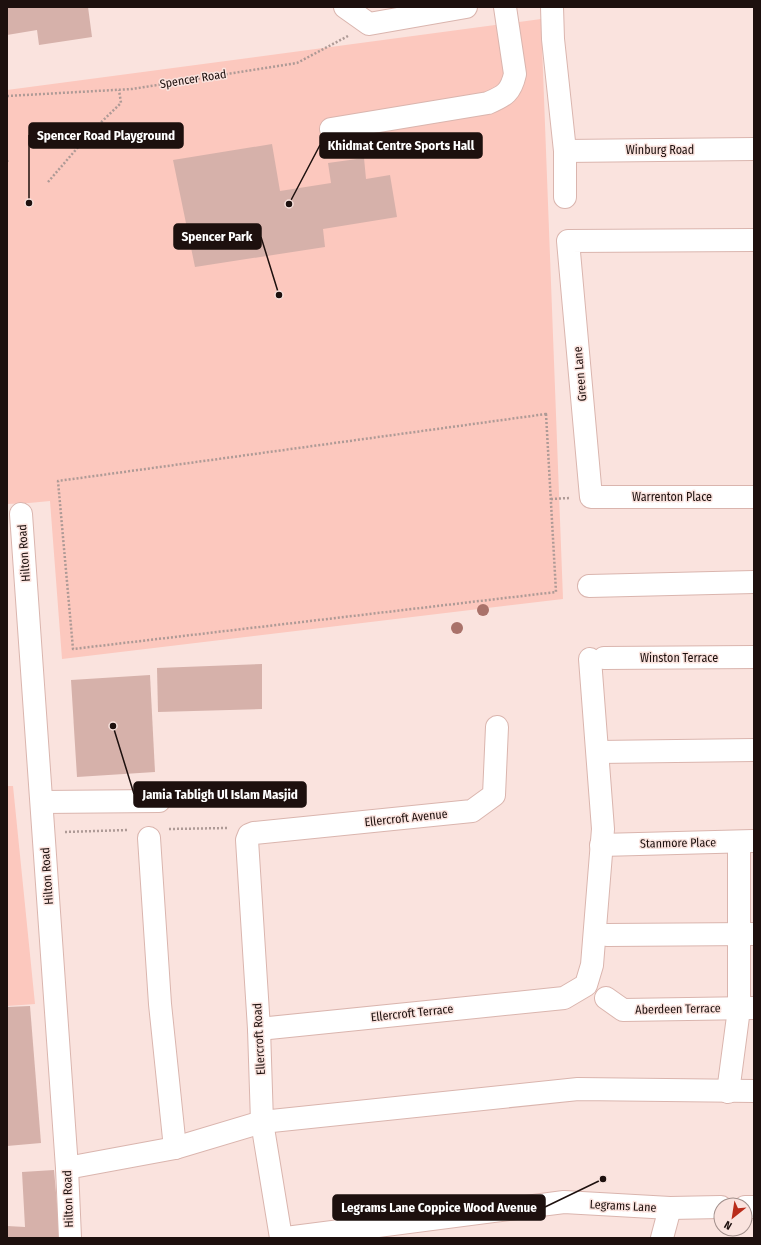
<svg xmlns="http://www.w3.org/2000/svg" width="761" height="1245" font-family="'Fira Sans Condensed',sans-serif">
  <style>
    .green { fill: #fcc8be }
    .building { fill: #d6b1aa }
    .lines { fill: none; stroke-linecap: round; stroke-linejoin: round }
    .minor-casing { stroke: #dab5ae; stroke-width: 24 }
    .path { stroke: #ae9a96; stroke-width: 2.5; stroke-dasharray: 2 2; stroke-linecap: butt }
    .minor { stroke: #fff; stroke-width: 22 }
    .tree { fill: #a9726a }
    .labels { text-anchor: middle; stroke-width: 3; stroke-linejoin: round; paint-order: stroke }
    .street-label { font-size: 12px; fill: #1d100e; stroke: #fae3de }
    .leader { fill: none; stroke: #1d100e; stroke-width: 1.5 }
    .callout-dot { fill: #1d100e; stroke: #fae3de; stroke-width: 1.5 }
    .callout { fill: #1d100e; stroke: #1d100e; stroke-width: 1.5 }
    .callout-label { font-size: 13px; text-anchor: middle; font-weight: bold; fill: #fff }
  </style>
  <rect width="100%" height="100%" fill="#fae3de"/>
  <g class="green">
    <polygon points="541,19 563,599 62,659 50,501 29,503 7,504 7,90"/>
    <polygon points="7,786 13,786 35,1004 7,1006"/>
  </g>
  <g class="building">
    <polygon points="7,7 88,7 92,37 39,45 37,30 7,35"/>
    <polygon points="272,144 280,191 331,183 328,163 364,158 366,179 390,175 397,217 323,229 325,247 195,267 173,160"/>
    <polygon points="262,664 262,709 158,712 157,668"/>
    <polygon points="150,675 155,772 77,777 71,680"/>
    <polygon points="30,1006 41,1143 7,1146 7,1007"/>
    <polygon points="54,1170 60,1238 7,1238 7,1226 25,1227 22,1172"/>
  </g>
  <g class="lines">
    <defs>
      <g id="minor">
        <polyline points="345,7 369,24 466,7"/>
        <polyline points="552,7 553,39 565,151 565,197"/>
        <path d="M331,129l157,-26c17,-7 23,-11 27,-29l-10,-67"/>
        <polyline points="565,151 754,149"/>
        <polyline points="754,240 568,241 591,497 754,497"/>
        <polyline points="21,514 67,1168 70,1238"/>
        <polyline points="589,586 754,582"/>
        <polyline points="604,658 754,657"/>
        <polyline points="598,752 754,750"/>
        <polyline points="42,802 159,801"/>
        <polyline points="149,838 160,1004 175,1148"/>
        <polyline points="601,845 753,841"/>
        <polyline points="607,935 753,934"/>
        <polyline points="606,998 623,1010 753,1008"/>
        <polyline points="259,1029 564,998 586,985 592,965 603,829 590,659"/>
        <polyline points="728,1092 739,1009 739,842"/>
        <polyline points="67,1168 175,1148 262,1122 578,1089 754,1091"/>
        <polyline points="745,1207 754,1207"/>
        <polyline points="281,1238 262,1122 259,1029 247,840 249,835 254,833 472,811 494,795 497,727"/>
        <polyline points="286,1238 564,1202 670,1208 721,1207"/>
        <polyline points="662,1238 670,1208"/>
      </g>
    </defs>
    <use href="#minor" class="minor-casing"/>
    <g class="path">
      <polyline points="7,96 132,89 297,63 348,36"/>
      <polyline points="7,161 8,162"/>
      <polyline points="48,182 92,131 121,103 119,90"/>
      <polygon points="546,414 556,592 73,649 58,481"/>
      <polyline points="551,499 570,498"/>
      <polyline points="169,829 228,828"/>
      <polyline points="65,832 128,830"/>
    </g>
    <use href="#minor" class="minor"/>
  </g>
  <g class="tree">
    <circle cx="483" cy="610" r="6"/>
    <circle cx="457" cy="628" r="6"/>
  </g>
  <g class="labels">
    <g class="street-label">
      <text transform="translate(193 79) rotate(-9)" y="4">Spencer Road</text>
      <text x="660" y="154">Winburg Road</text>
      <text transform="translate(580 374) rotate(-95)" y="4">Green Lane</text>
      <text x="672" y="501">Warrenton Place</text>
      <text transform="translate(24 553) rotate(-94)" y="4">Hilton Road</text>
      <text x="679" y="662">Winston Terrace</text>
      <text transform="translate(406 818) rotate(-6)" y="4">Ellercroft Avenue</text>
      <text transform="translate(678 843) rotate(-1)" y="4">Stanmore Place</text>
      <text transform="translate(47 876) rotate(-94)" y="4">Hilton Road</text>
      <text transform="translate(678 1009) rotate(-1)" y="4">Aberdeen Terrace</text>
      <text transform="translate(412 1013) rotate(-6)" y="4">Ellercroft Terrace</text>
      <text transform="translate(259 1039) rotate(-93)" y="4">Ellercroft Road</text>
      <text transform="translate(68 1199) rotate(-92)" y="4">Hilton Road</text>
      <text transform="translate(623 1206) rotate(3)" y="4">Legrams Lane</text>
    </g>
  </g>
  <path class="leader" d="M29 203L29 135M289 204L320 145M279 295L261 237M113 726L134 794M603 1179L545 1207"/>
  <g class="callout-dot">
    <circle cx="29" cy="203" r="4"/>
    <circle cx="289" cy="204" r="4"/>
    <circle cx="279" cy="295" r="4"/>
    <circle cx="113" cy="726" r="4"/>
    <circle cx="603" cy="1179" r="4"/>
  </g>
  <g class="callout">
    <rect x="29" y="123" width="154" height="25" rx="4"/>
    <rect x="320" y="133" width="162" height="25" rx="4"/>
    <rect x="174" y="224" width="87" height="25" rx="4"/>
    <rect x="134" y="782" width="172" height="25" rx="4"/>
    <rect x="333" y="1195" width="212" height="25" rx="4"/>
  </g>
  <g class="callout-label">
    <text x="106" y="140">Spencer Road Playground</text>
    <text x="401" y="150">Khidmat Centre Sports Hall</text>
    <text x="217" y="241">Spencer Park</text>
    <text x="220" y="799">Jamia Tabligh Ul Islam Masjid</text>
    <text x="439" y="1212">Legrams Lane Coppice Wood Avenue</text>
  </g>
  <rect width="761" height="1245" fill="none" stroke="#1d100e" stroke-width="16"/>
  <g transform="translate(733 1217) rotate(210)"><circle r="19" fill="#fae3de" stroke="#a28f8b"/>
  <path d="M0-3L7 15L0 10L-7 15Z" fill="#b92c1a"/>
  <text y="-6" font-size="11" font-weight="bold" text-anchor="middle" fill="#1d100e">N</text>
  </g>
</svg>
